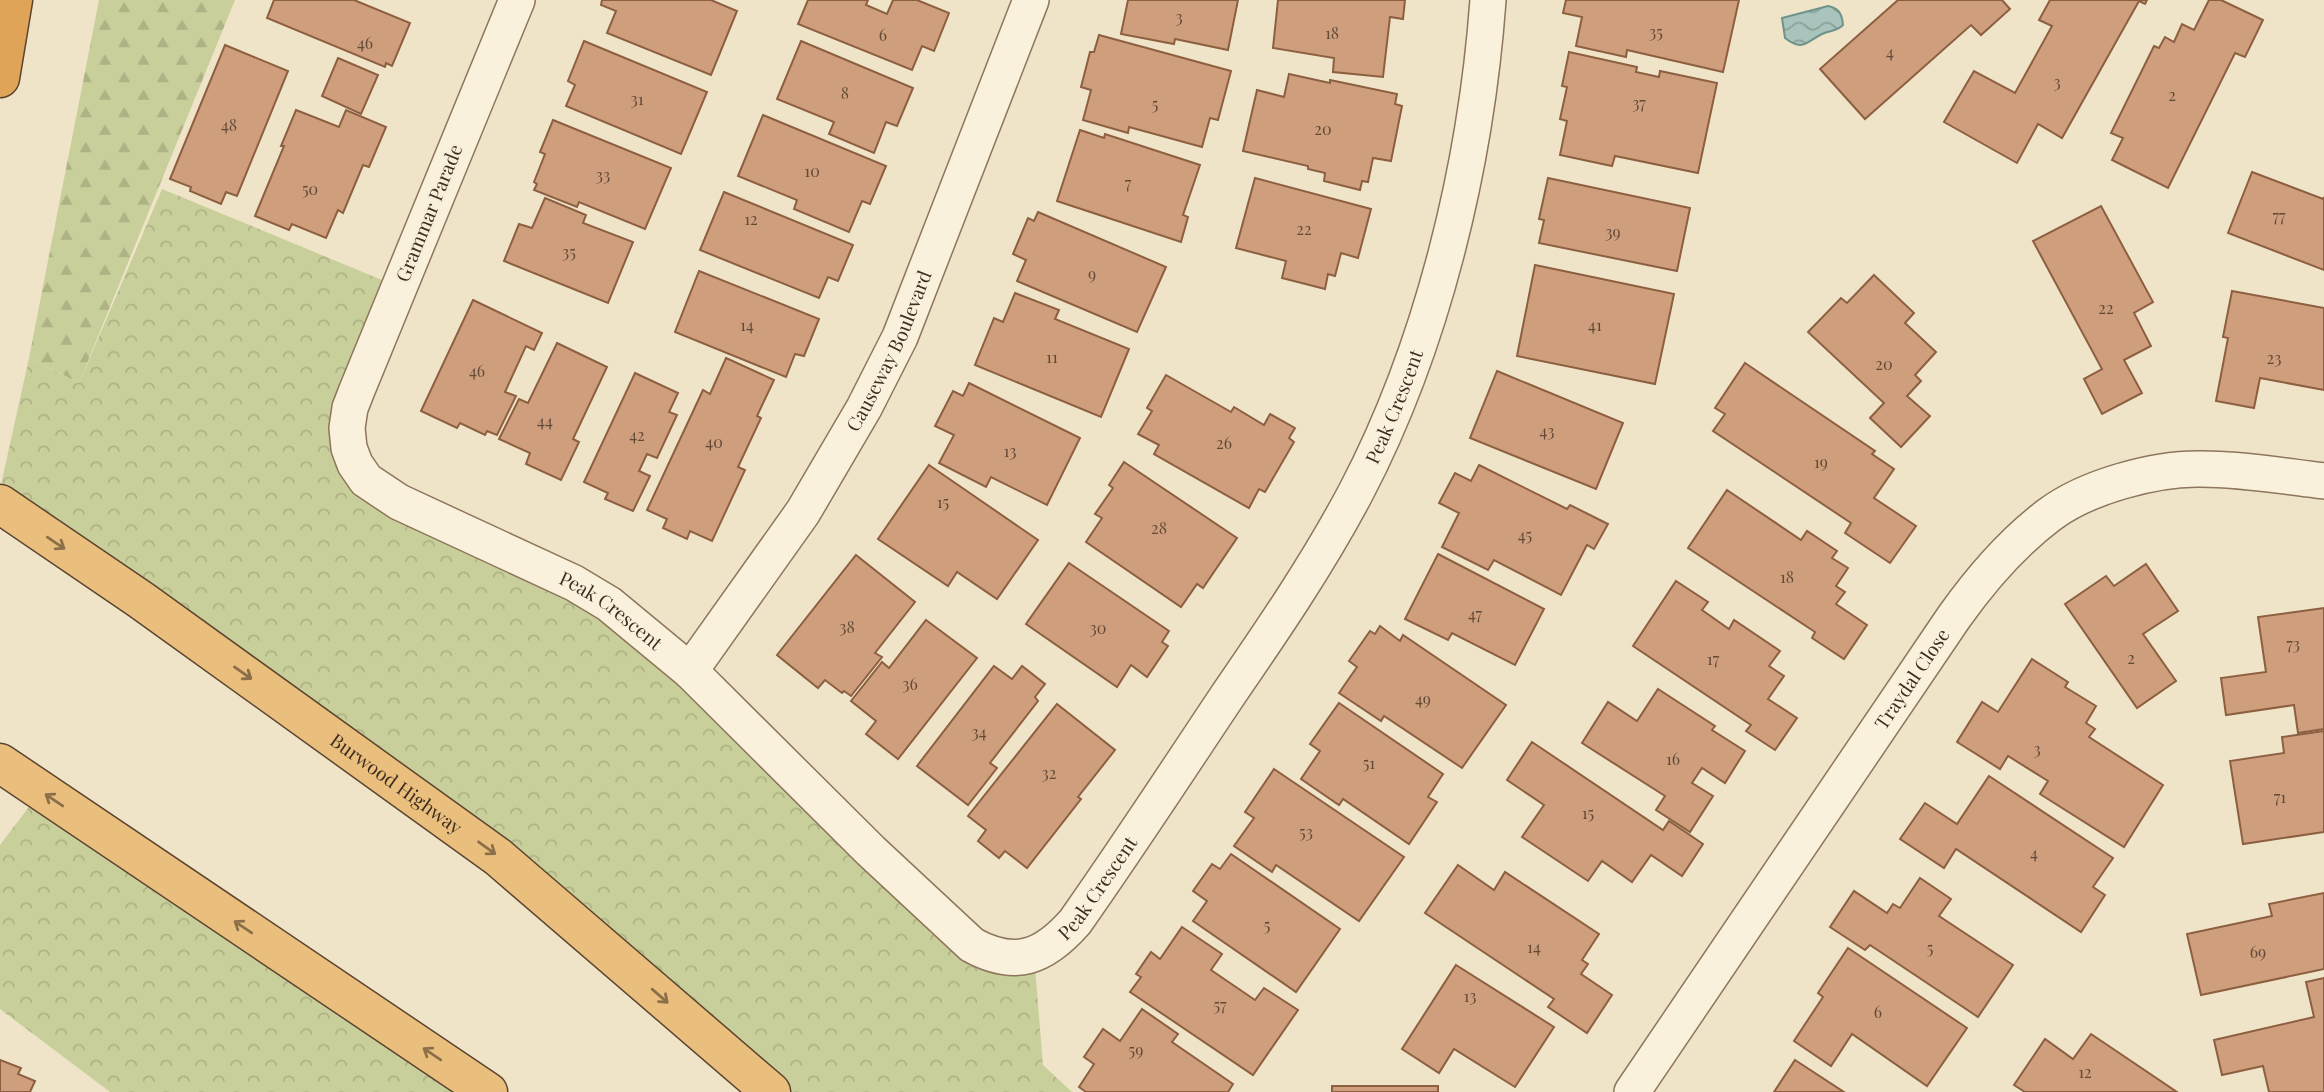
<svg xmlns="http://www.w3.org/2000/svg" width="2324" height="1092" font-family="'Playfair Display',serif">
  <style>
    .forest { fill: url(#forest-firs) }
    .park { fill: url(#park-crowns) }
    .water { fill: url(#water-waves); stroke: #6f938a; stroke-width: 2 }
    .building { fill: #cf9f7d; stroke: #8d5f41; stroke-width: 2 }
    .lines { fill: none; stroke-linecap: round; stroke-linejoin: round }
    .minor-casing { stroke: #8d765c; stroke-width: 38 }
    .trunk-casing { stroke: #5b4430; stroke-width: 41 }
    .motorway-casing { stroke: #5b4430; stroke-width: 41 }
    .minor { stroke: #faf1dc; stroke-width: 35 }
    .trunk { stroke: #eabe7c; stroke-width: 38 }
    .motorway { stroke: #e0a458; stroke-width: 38 }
    .oneway { stroke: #8b6f49 }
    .labels { text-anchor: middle; stroke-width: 5; stroke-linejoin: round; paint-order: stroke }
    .number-label { font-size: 16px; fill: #624a37 }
    .street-label { font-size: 19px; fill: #3d2e20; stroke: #f7eed8 }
  </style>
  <defs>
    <pattern id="forest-firs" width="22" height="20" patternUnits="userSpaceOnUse" patternTransform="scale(1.75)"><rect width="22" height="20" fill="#c9cf9b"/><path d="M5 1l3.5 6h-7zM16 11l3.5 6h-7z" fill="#aeb285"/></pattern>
    <pattern id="park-crowns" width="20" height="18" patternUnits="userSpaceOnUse" patternTransform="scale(1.75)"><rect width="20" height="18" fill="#c9cf9b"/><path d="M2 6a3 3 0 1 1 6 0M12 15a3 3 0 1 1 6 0" fill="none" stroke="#aeb285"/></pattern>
    <pattern id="water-waves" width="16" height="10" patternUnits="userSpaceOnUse" patternTransform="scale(1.75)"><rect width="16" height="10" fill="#a9c4bc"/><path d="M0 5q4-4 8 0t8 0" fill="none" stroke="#8ba098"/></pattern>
  </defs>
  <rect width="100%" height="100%" fill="#f0e4c8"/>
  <polygon class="forest" points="99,0 235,0 79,383 29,358"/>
  <g class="park">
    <polygon points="162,189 399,287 357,390 355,464 574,583 969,942 1034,955 1043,1065 1072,1092 771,1092 0,489 29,358 79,383"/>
    <polygon points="41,791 488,1092 110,1092 0,1009 0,845"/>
  </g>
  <path class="water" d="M1828,6c11,2 14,8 15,19 -7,7 -13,5 -21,9 -16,8 -19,18 -37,4l-3,-20z"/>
  <g class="building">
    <polygon points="274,0 354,0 410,23 392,66 386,63 385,67 267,18"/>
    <polygon points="602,0 711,0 737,11 711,75 607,33 616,11 601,5"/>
    <polygon points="808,0 868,0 866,5 887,14 893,0 917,0 949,13 934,51 922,46 912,70 798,24"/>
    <polygon points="1128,0 1238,0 1228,50 1175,39 1174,44 1121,34"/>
    <polygon points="1278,0 1405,0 1403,19 1390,17 1383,77 1333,72 1334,58 1273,48"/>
    <polygon points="1566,0 1739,0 1723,72 1627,50 1626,57 1576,46 1582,17 1563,13"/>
    <polygon points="1898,0 2002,0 2010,9 1981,35 1971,25 1865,119 1820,69"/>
    <polygon points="2050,0 2147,0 2145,4 2139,1 2062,138 2038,124 2017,163 1944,122 1974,71 2015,93 2052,26 2039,20"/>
    <polygon points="2209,0 2221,0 2263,20 2245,57 2235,53 2168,188 2112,160 2123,138 2111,133 2154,46 2159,48 2165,37 2174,42 2182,24 2194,30"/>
    <polygon points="1099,35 1231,71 1218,120 1210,118 1202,147 1129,127 1128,133 1083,120 1091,90 1081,87 1090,52 1094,52"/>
    <polygon points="584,41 707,92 681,154 566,106 575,85 568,81"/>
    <polygon points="801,41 913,88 897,126 886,122 874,153 829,134 834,122 777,99"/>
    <polygon points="225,45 288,71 237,196 226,192 221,204 190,191 191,187 170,179"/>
    <polygon points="1569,52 1637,67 1636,72 1659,77 1660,71 1717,83 1698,173 1615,156 1612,166 1560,155 1567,121 1560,119 1567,87 1562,86"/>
    <polygon points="338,58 378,75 361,114 322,96"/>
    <polygon points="1289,74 1330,83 1330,80 1397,94 1395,104 1402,106 1391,161 1373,158 1368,182 1362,181 1360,190 1324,181 1325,173 1308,169 1308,166 1243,151 1257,90 1284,97"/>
    <polygon points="296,110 339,127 346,110 386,127 369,167 363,165 343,213 338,210 326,238 292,224 289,230 255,216 284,146 281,146"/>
    <polygon points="763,115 886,166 870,204 862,201 849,232 794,209 797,200 738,176"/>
    <polygon points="553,120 671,168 645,229 579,202 577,207 534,190 537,184 534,182 545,154 540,152"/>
    <polygon points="1080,130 1104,138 1105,134 1200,165 1183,215 1188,217 1181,242 1057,201"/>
    <polygon points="2252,172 2323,199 2324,197 2324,270 2228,233"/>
    <polygon points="1255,178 1371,209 1358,258 1341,253 1335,276 1328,274 1325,289 1282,278 1286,261 1236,248"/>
    <polygon points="1548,178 1690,208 1677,271 1539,243 1544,220 1539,219"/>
    <polygon points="724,192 853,245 838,281 828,277 819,298 700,250"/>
    <polygon points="545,198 586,215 583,223 633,242 608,303 504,261 519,224 532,228"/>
    <polygon points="2101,206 2153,302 2134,313 2151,346 2124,360 2142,393 2102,414 2084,379 2102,369 2033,241"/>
    <polygon points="1038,212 1166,267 1137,332 1017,281 1026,260 1013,254 1028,218 1034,221"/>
    <polygon points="1535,265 1674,294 1655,384 1517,356"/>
    <polygon points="699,271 819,319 804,356 795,354 786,377 675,332"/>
    <polygon points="1874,275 1914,313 1905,323 1936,352 1915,375 1921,381 1907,396 1930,416 1901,447 1870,418 1884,403 1808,332 1841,298 1847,303"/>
    <polygon points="2232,291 2324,308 2324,390 2260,378 2254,408 2216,401 2228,338 2223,337"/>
    <polygon points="1015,293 1059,310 1055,319 1129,349 1101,417 975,365 994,318 1003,322"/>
    <polygon points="473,300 542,333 534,350 526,346 505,392 516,396 497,435 487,431 485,435 460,423 457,428 421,411"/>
    <polygon points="557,343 607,367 573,439 579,442 561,480 526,464 530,453 499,439 519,399 528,403"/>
    <polygon points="726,358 774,380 757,416 761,418 738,467 745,470 712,541 690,531 687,539 663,528 667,519 647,510 703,390 710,394"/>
    <polygon points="1745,363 1875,451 1872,454 1894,469 1874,498 1916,526 1890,563 1845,533 1851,523 1713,431 1725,414 1715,408"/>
    <polygon points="1497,371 1623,423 1596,489 1470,438"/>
    <polygon points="635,373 678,393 669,412 677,415 657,458 647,454 639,471 650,476 633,511 605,499 608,493 584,482"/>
    <polygon points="1166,375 1231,412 1234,407 1264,425 1270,414 1295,428 1289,438 1294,442 1265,492 1259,489 1249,508 1154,454 1159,445 1138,434 1152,411 1147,408"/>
    <polygon points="969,383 1080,438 1047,505 991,477 986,487 939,463 954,435 935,426 953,391 963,396"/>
    <polygon points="1124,462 1237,538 1203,588 1197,584 1181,607 1086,542 1102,518 1095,514 1113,488 1109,485"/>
    <polygon points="929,465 1038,540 997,599 957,572 948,586 878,539"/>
    <polygon points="1479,465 1567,509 1570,505 1608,524 1594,549 1587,545 1561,595 1494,560 1488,570 1442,547 1459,513 1439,503 1455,473 1471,481"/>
    <polygon points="1727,490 1801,540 1807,531 1837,551 1832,558 1848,568 1836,586 1845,592 1836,604 1867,625 1844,659 1812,638 1815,632 1688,548"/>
    <polygon points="1438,554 1544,609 1515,665 1452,633 1448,640 1405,619"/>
    <polygon points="856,555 915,602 875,653 882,657 851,696 844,691 842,693 825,680 818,688 777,655"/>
    <polygon points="1069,563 1169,631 1162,642 1168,646 1147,677 1131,665 1117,687 1026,624"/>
    <polygon points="2146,564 2178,611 2143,634 2176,681 2137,708 2065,604 2106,576 2114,586"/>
    <polygon points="1676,581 1708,602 1702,610 1729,629 1734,620 1780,651 1769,666 1784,676 1768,699 1797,718 1775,750 1746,731 1751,725 1633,646"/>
    <polygon points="2324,608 2324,729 2298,733 2294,705 2226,715 2221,678 2266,672 2258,617"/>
    <polygon points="926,620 977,658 898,759 866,734 876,721 851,701 882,662 889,668"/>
    <polygon points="1380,626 1400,641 1403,635 1506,705 1462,768 1384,716 1381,721 1339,693 1357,667 1349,661 1370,631 1375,634"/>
    <polygon points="2032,659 2068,682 2065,687 2096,706 2086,723 2095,729 2089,737 2163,785 2124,847 2040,794 2048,781 2008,756 2000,769 1957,742 1982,702 1998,712"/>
    <polygon points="994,666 1012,679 1022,666 1045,684 1035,697 1038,701 990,763 997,768 968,805 917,766"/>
    <polygon points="1658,689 1715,726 1712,730 1745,751 1725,783 1702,768 1692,783 1713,796 1690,832 1656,810 1665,796 1582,743 1608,702 1637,721"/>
    <polygon points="1339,703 1443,774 1428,797 1437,802 1409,844 1343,799 1339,805 1301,779 1320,751 1310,744"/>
    <polygon points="1057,704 1115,750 1078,797 1081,799 1027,868 1005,851 999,858 978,841 986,830 968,816"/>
    <polygon points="2324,731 2324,832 2243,844 2230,761 2284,753 2282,737"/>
    <polygon points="1532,742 1663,830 1669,821 1703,844 1682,876 1651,855 1632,882 1602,861 1588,881 1522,837 1544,805 1507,780"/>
    <polygon points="1274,769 1404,857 1359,921 1276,865 1272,872 1234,846 1254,818 1245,812"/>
    <polygon points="1989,776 2113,858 2093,887 2105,895 2081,932 1956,849 1944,868 1900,839 1925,803 1957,824"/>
    <polygon points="1231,854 1340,929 1296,992 1193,921 1207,901 1193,891 1212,864 1220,869"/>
    <polygon points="1458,865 1494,890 1505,872 1599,934 1582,960 1588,964 1581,974 1612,995 1587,1033 1548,1007 1554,999 1425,913"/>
    <polygon points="1920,878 1951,899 1939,916 2013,965 1978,1017 1870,945 1865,950 1830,927 1854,891 1887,913 1893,904 1900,908"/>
    <polygon points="2324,893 2324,969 2201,995 2187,934 2272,916 2269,904"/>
    <polygon points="1182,927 1222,954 1211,970 1255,1000 1264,988 1298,1010 1253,1075 1130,992 1141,977 1136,974 1151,952 1160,959"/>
    <polygon points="1848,948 1967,1028 1927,1086 1852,1034 1831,1066 1794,1041 1823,997 1818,993"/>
    <polygon points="1456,965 1554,1027 1515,1087 1454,1049 1439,1073 1402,1049"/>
    <polygon points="2324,978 2324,1092 2269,1092 2263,1066 2222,1075 2214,1040 2314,1017 2306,982"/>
    <polygon points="1142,1009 1178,1034 1172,1042 1233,1084 1228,1092 1086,1092 1079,1087 1094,1064 1084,1057 1103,1029 1120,1041"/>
    <polygon points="2091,1034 2177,1092 2025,1092 2014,1085 2045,1039 2073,1059"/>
    <polygon points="0,1060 21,1068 18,1074 35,1081 30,1092 0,1092"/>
    <polygon points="1795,1060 1844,1092 1774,1092"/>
    <rect x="1332" y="1086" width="106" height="6"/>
  </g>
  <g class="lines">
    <defs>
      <g id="minor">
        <path id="s1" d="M517,0l-160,390 -7,18 -3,20 2,20 6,16 11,16 33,22 175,81 35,21 81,67 181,180 101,94c44,24 72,12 103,-23 52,-74 101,-149 151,-224 46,-67 92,-134 130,-206 77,-147 120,-327 132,-492"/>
        <path id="s2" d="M690,671l113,-159 61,-104 36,-71 131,-337"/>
        <path id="s3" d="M1632,1092l322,-475c27,-38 58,-74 95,-102 37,-28 106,-47 152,-46 41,0 82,7 123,12"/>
      </g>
      <g id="trunk">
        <path id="s4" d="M0,504l141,96 357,257 273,235"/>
        <polyline points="0,763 488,1092"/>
      </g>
      <polyline id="motorway" points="0,78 13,0"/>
    </defs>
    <use href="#minor" class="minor-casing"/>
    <use href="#trunk" class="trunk-casing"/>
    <use href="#motorway" class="motorway-casing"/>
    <use href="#minor" class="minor"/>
    <use href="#trunk" class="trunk"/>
    <use href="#motorway" class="motorway"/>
  </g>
  <defs><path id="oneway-shaft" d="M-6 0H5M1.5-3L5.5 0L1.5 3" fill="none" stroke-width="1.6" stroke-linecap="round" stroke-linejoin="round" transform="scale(1.75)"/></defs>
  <g class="oneway">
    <use href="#oneway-shaft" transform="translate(56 543) rotate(34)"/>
    <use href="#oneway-shaft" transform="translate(243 673) rotate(35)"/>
    <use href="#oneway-shaft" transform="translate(54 800) rotate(-146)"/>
    <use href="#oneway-shaft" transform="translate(487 848) rotate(36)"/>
    <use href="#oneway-shaft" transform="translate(243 927) rotate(-146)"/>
    <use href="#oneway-shaft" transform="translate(660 996) rotate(41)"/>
    <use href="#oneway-shaft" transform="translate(432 1054) rotate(-146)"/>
  </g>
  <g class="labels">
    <g class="number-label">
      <text x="1179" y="23">3</text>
      <text x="1656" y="38">35</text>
      <text x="1332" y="39">18</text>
      <text x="883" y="41">6</text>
      <text x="365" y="49">46</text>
      <text x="1890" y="58">4</text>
      <text x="2057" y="88">3</text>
      <text x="845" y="99">8</text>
      <text x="2172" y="101">2</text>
      <text x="637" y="105">31</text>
      <text x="1639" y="109">37</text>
      <text x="1155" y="110">5</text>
      <text x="229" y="131">48</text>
      <text x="1323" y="135">20</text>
      <text x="812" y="177">10</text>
      <text x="603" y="181">33</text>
      <text x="1128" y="189">7</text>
      <text x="310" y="195">50</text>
      <text x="2279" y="222">77</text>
      <text x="751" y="225">12</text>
      <text x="1304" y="235">22</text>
      <text x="1613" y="238">39</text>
      <text x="569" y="258">35</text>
      <text x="1092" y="280">9</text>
      <text x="2106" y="314">22</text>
      <text x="747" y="331">14</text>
      <text x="1595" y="331">41</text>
      <text x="1052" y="363">11</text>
      <text x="2274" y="364">23</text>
      <text x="1884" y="370">20</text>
      <text x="477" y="377">46</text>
      <text x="545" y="427">44</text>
      <text x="1547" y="437">43</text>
      <text x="637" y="441">42</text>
      <text x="714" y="448">40</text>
      <text x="1224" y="449">26</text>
      <text x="1010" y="457">13</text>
      <text x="1821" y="468">19</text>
      <text x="943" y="508">15</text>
      <text x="1159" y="534">28</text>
      <text x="1525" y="541">45</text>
      <text x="1787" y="583">18</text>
      <text x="1475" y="620">47</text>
      <text x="847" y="633">38</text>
      <text x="1098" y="634">30</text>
      <text x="2293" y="650">73</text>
      <text x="2131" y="664">2</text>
      <text x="1713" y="665">17</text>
      <text x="910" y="690">36</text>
      <text x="1423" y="705">49</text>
      <text x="979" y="738">34</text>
      <text x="2037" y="755">3</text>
      <text x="1673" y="765">16</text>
      <text x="1369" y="769">51</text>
      <text x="1049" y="779">32</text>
      <text x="2280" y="803">71</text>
      <text x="1588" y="819">15</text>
      <text x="1306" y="838">53</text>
      <text x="2034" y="859">4</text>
      <text x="1267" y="931">5</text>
      <text x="1534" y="953">14</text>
      <text x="1930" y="954">5</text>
      <text x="2258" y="958">69</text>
      <text x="1470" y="1002">13</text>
      <text x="1220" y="1011">57</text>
      <text x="1878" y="1018">6</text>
      <text x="1136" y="1056">59</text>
      <text x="2085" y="1078">12</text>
    </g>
    <g class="street-label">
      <text transform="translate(429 213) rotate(-68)" y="7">Grammar Parade</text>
      <text dy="7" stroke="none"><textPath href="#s2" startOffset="378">Causeway Boulevard</textPath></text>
      <text dy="7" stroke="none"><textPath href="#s1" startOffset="2014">Peak Crescent</textPath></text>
      <text dy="7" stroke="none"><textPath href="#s1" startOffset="796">Peak Crescent</textPath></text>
      <text dy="7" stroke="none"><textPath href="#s3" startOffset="499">Traydal Close</textPath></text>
      <text dy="7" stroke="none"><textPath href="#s4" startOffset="485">Burwood Highway</textPath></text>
      <text dy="7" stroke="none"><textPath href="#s1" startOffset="1447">Peak Crescent</textPath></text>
    </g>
  </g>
</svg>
